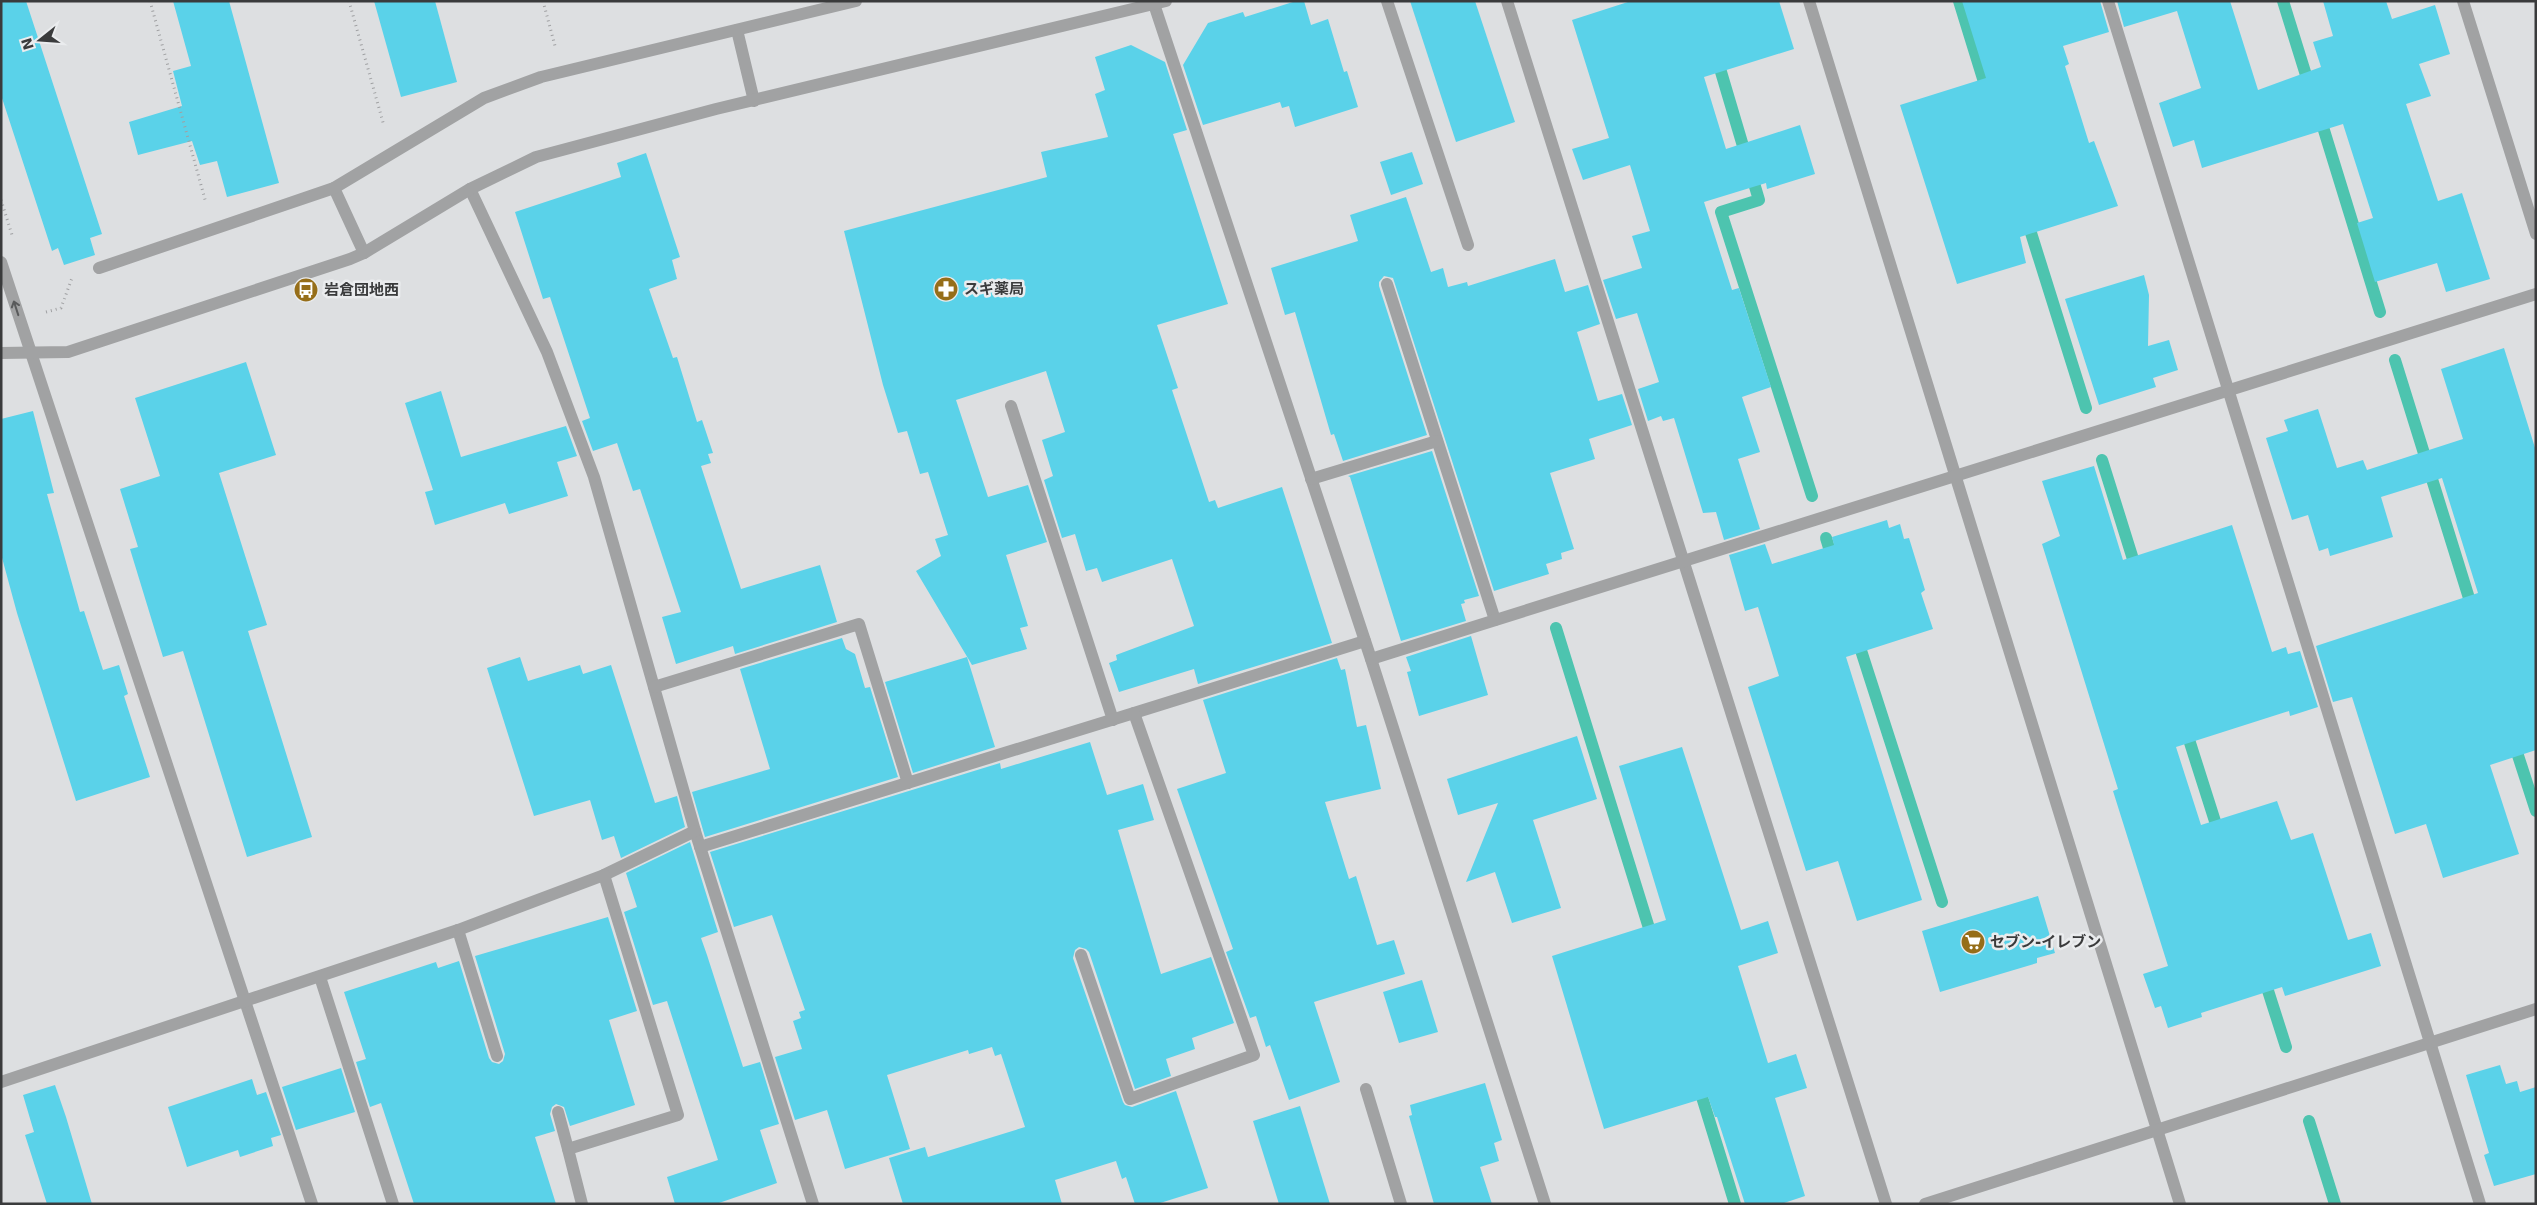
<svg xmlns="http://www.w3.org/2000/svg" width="2537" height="1205" font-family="'DejaVu Sans','Noto Sans JP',sans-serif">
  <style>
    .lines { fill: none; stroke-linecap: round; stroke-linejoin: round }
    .stream { stroke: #4dc4af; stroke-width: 12 }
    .building { fill: #5ad2e9 }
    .path { stroke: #a0a1a3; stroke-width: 3; stroke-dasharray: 1 4; stroke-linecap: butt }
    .minor { stroke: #a1a2a3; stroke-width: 12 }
    .oneway { stroke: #595a5b }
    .labels { text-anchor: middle; stroke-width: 5; stroke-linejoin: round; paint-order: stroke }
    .poi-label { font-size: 15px; font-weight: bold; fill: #3a3b3c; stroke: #eaecee; text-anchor: start }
  </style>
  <rect width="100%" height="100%" fill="#dddfe1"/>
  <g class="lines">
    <g class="stream">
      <polyline points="1959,1 1988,95"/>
      <polyline points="2283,1 2310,88"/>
      <polyline points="1716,55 1759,200 1721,212 1812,496"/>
      <polyline points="2319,114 2380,312"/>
      <polyline points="2026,217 2086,408"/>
      <polyline points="2395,360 2473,611"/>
      <polyline points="2102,460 2137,572"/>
      <polyline points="1826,538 1833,561"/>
      <polyline points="1556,628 1653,941"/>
      <polyline points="1857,638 1942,902"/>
      <polyline points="2185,727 2220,837"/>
      <polyline points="2513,740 2536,811"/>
      <polyline points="2263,975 2286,1047"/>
      <polyline points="1698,1084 1735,1204"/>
      <polyline points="2309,1121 2335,1204"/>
    </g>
  </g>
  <g class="building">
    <polygon points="1,1 26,1 102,234 90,238 95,255 64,265 58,248 52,251 1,95"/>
    <polygon points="173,1 229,1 279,183 227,197 217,161 200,165 192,141 138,155 129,122 182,106 173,71 191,66"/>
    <polygon points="374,1 435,1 457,82 401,97"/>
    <polygon points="1296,1 1304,1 1311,25 1328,19 1344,72 1347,71 1358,107 1295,127 1289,106 1282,108 1280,102 1203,125 1183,65 1208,23 1243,12 1245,17"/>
    <polygon points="1410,1 1475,1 1515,122 1456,142"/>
    <polygon points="1631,1 1779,1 1794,49 1704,77 1726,149 1800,125 1815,174 1767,189 1766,183 1704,202 1732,290 1739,288 1771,387 1742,397 1760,452 1738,459 1760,529 1724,540 1716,512 1703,513 1674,418 1663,421 1661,416 1648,421 1638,389 1659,382 1637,313 1616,319 1603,280 1642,268 1632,236 1650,231 1630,165 1583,180 1572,149 1609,138 1572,20"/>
    <polygon points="1962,1 2100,1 2109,32 2063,46 2069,64 2065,66 2089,143 2094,141 2118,206 2020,237 2026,263 1957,284 1900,105 1986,78"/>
    <polygon points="2117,1 2230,1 2258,90 2321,67 2313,42 2333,36 2323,1 2386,1 2392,19 2435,5 2450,54 2419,64 2431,96 2406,104 2438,201 2462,193 2490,279 2446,292 2437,263 2375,282 2357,223 2373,218 2343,124 2202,168 2194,140 2173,147 2159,103 2201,88 2177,11 2124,27"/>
    <polygon points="1131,45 1165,62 1187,130 1173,134 1228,304 1157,325 1178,388 1172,390 1209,502 1215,500 1218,508 1282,487 1332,643 1198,684 1194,669 1119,692 1109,663 1117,660 1116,655 1194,626 1172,559 1102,582 1097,568 1086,571 1075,534 1062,538 1044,480 1053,476 1042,440 1065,432 1046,371 956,400 988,497 1028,485 1047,542 1006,555 1028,626 1020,628 1027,649 972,665 916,571 941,556 935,539 948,535 928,472 920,474 907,431 898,433 883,385 844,231 1047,177 1041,152 1108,137 1095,94 1105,90 1095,57"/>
    <polygon points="1412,152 1423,184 1391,195 1380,162"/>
    <polygon points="646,153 680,257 672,260 677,279 649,289 673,358 677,357 697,422 702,420 713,453 708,454 711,463 701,466 741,589 820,565 837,622 735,654 733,646 676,664 662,617 681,612 640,489 633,491 617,443 593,451 582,421 590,418 550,297 543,299 515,212 621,177 617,163"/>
    <polygon points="1406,197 1431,272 1443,268 1448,287 1467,282 1468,286 1555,259 1565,292 1588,285 1600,324 1577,332 1598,401 1622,394 1632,425 1589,439 1595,459 1550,473 1574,549 1561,553 1562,559 1546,564 1549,574 1494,591 1393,278 1384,276 1379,282 1379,286 1427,435 1343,461 1334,434 1331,435 1295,312 1285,315 1271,268 1358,241 1350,215"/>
    <polygon points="2144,275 2149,295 2148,346 2169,340 2178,370 2153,378 2156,387 2099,405 2065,299"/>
    <polygon points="2504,348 2536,451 2536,750 2490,765 2519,854 2443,878 2426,824 2395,834 2352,697 2333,702 2316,646 2478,593 2442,478 2381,497 2393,537 2330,556 2328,548 2319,551 2308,515 2292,520 2266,438 2288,431 2284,420 2318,409 2337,468 2363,460 2367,470 2463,439 2441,369"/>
    <polygon points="246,362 276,455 219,473 267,625 248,631 312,837 247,857 183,651 163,657 130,549 138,547 120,489 160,476 135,398"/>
    <polygon points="441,391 461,457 566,426 577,456 557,462 568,496 509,514 505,503 435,525 425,492 433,490 405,403"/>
    <polygon points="33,411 54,493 47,494 80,612 84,611 103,670 119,665 128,694 124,696 150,777 76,801 17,613 1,554 1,419"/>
    <polygon points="1432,451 1479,596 1464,600 1465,603 1461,604 1466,621 1401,641 1350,477 1348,476"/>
    <polygon points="2094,466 2123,560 2232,525 2272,652 2286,647 2288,654 2300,651 2318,707 2290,716 2289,711 2176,747 2201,825 2277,801 2291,840 2313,833 2348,940 2371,933 2381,966 2285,996 2282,987 2201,1013 2202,1017 2168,1028 2161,1006 2155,1008 2143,974 2168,966 2113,791 2118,789 2042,544 2060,536 2042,481"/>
    <polygon points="1887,520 1889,528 1900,524 1904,539 1909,538 1925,590 1921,593 1933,629 1846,657 1922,900 1857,921 1838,861 1806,871 1748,687 1779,676 1758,607 1745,611 1729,555 1765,544 1772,564 1834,545 1832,537"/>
    <polygon points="1471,636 1488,695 1419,716 1407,672 1411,671 1406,657"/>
    <polygon points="842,638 846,649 855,654 865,688 870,687 898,777 705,837 692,792 770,769 740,669"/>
    <polygon points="520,657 528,681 580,665 583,674 611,665 655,803 677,796 685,827 621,858 614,836 602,840 590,800 534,816 487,668"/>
    <polygon points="967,657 995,747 913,773 885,682"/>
    <polygon points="1337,658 1341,670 1345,669 1357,727 1366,725 1381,789 1325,802 1349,879 1356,876 1377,945 1394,940 1405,974 1314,1002 1340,1082 1289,1100 1270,1045 1266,1047 1256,1016 1250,1018 1226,952 1233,949 1177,789 1226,773 1203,700"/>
    <polygon points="1577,736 1597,799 1533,820 1561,908 1512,923 1495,872 1466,882 1498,803 1458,815 1447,779"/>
    <polygon points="1090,742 1107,795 1143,784 1154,820 1118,830 1161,974 1211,957 1234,1023 1192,1038 1195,1049 1166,1059 1171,1076 1135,1089 1089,952 1086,949 1079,947 1075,950 1073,958 1123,1102 1125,1105 1132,1107 1176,1091 1208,1188 1157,1204 1135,1204 1126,1177 1122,1179 1116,1161 1055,1180 1062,1204 903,1204 889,1158 925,1147 928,1157 1025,1127 1001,1054 995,1056 992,1047 969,1054 968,1050 887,1075 910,1149 845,1169 827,1110 795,1120 775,1057 802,1049 793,1021 801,1018 799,1012 805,1010 772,915 734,927 710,852 1000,763 1001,769"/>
    <polygon points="1682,747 1741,930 1768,921 1778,953 1738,966 1768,1063 1796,1054 1807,1088 1775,1098 1805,1196 1781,1204 1745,1204 1717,1117 1715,1117 1708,1097 1604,1129 1552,956 1666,920 1619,766"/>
    <polygon points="690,842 718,932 701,938 707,955 743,1067 760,1062 779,1124 760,1130 777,1183 716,1204 675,1204 667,1177 718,1160 667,1001 653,1005 624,912 637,907 626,873"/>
    <polygon points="2038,896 2055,953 2037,958 2037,963 1940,992 1922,931"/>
    <polygon points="608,917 637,1011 609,1020 635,1105 570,1126 564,1107 556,1104 552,1107 550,1114 555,1131 535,1137 556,1204 414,1204 381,1103 370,1107 356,1062 366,1059 344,992 436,962 438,968 459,961 489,1058 492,1062 499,1064 503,1061 505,1054 475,956"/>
    <polygon points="1422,980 1438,1032 1399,1043 1383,992"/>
    <polygon points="2500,1065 2506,1084 2517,1081 2520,1092 2536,1087 2536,1174 2494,1186 2484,1155 2489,1153 2466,1075"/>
    <polygon points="341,1068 355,1112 296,1130 282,1087"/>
    <polygon points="252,1079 257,1095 266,1092 281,1135 271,1138 273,1146 240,1157 238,1150 187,1167 168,1107"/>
    <polygon points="1485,1083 1502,1140 1494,1143 1499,1161 1480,1167 1492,1204 1434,1204 1409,1116 1412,1115 1410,1105"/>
    <polygon points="55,1085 66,1117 92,1204 47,1204 25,1135 34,1132 23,1095"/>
    <polygon points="1300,1106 1330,1204 1279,1204 1253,1121"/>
  </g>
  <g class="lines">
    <g class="path">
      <polyline points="150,1 206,203"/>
      <polyline points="349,1 384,126"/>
      <polyline points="543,1 555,46"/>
      <polyline points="1,200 13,238"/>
      <polyline points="46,312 61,308 72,278"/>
    </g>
    <g class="minor">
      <polyline points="1153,1 1371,659 1545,1204"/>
      <polyline points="1387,1 1468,245"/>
      <polyline points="1507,1 1886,1204"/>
      <polyline points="1809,1 2180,1204"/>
      <polyline points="2108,1 2480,1204"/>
      <polyline points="2463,1 2536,234"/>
      <polyline points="737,30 754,101"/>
      <polyline points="334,188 364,253"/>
      <polyline points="470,189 547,352 594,477 695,831 813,1204"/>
      <polyline points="1,262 312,1204"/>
      <polyline points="99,268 334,188 484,98 541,77 856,1"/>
      <polyline points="1387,284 1495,620"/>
      <polyline points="1,353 68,352 350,259 364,253 470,189 536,157 716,109 1166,1"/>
      <polyline points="1011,406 1113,720"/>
      <polyline points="1311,479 1437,441"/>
      <polyline points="1371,659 2536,294"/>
      <polyline points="654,687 859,624 908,783"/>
      <polyline points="1134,713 1365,641"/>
      <polyline points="700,847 1134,713 1254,1055 1130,1099 1081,955"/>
      <polyline points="458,930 497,1056"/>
      <polyline points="320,977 393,1204"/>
      <polyline points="1,1082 458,930 604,875 695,831"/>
      <polyline points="1366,1089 1401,1204"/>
      <polyline points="558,1112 568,1149"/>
      <polyline points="582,1204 568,1149 678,1115 604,875"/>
      <polyline points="1925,1204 2536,1009"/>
    </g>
  </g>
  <defs><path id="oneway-shaft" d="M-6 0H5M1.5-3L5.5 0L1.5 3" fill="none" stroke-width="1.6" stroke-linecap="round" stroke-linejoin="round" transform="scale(1.25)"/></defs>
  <use class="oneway" href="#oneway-shaft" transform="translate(16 308) rotate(-108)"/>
  <defs>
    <symbol id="pharmacy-disc" viewBox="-11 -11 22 22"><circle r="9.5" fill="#966e19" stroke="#eaecee"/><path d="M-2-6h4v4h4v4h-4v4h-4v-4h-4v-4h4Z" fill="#fff"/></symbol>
    <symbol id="bus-disc" viewBox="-11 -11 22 22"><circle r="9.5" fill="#966e19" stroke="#eaecee"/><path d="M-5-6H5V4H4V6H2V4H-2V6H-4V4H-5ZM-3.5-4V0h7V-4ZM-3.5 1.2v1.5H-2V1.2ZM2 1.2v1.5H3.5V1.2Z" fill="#fff"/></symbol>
    <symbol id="supermarket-disc" viewBox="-11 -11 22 22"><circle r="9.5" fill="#966e19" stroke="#eaecee"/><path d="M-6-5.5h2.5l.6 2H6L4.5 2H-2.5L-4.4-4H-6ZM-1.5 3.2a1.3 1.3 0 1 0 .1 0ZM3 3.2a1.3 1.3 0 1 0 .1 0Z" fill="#fff"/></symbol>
  </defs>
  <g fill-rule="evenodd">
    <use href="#pharmacy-disc" x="932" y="275" width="28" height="28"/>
    <use href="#bus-disc" x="292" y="276" width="28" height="28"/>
    <use href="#supermarket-disc" x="1959" y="928" width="28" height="28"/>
  </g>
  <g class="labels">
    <g class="poi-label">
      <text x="964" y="294">スギ薬局</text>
      <text x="324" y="295">岩倉団地西</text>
      <text x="1990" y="947">セブン-イレブン</text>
    </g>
  </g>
  <rect width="2537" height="1205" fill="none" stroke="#3a3b3c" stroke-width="5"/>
  <g transform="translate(40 40) rotate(253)" stroke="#eaecee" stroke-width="4" paint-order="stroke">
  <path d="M0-4L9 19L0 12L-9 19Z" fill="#3a3b3c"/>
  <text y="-8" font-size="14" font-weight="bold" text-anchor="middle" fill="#3a3b3c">N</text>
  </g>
</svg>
